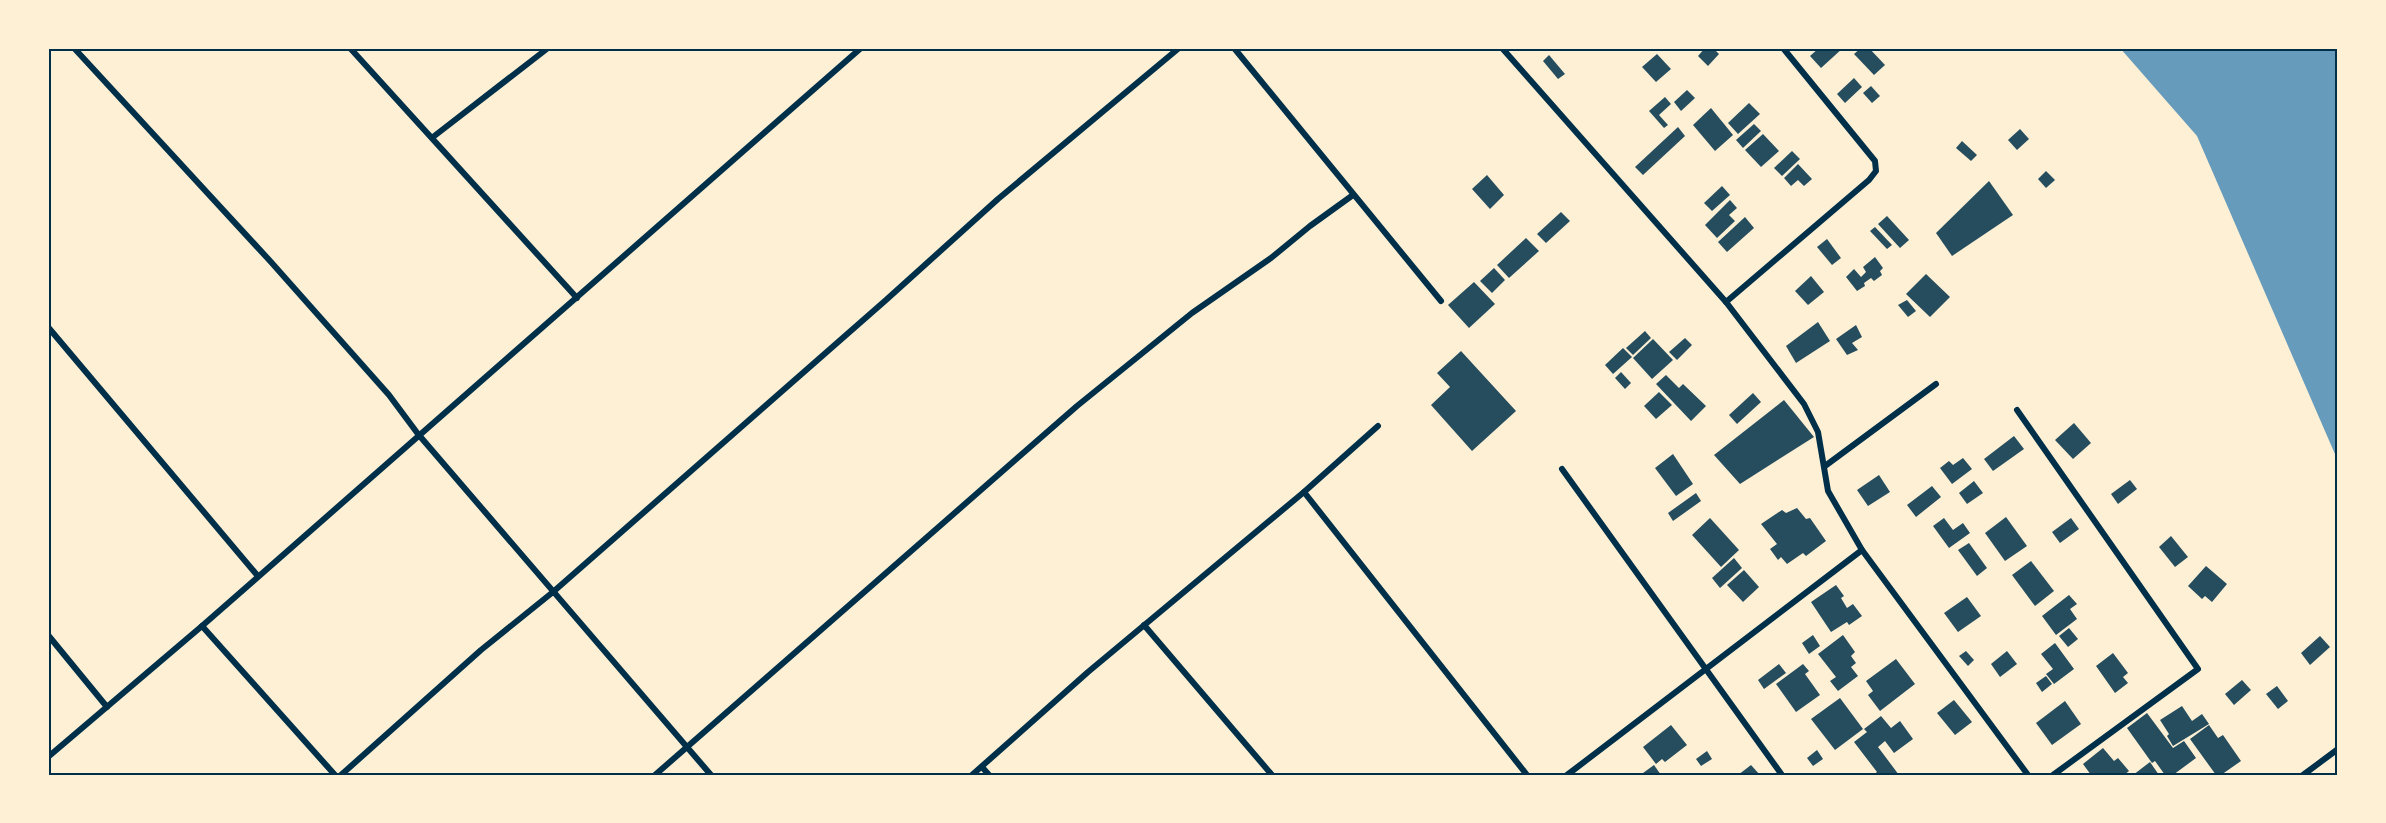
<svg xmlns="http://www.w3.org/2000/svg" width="2386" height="823" font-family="Poppins,sans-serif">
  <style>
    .water { fill: #669bbc }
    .building { fill: #264d5e }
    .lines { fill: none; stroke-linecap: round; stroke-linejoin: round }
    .minor { stroke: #003049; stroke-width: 6 }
    .neatline { fill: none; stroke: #003049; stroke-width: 2 }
  </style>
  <rect width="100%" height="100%" fill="#fdf0d5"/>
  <polygon class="water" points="2120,48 2338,48 2338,461 2197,136"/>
  <g class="building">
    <polygon points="1705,48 1713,48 1719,54 1708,66 1698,56"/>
    <polygon points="1819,48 1843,48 1821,68 1810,56"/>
    <polygon points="1861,48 1869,48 1885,65 1874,75 1854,54"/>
    <polygon points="1657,54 1671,69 1656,82 1642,67"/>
    <polygon points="1549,55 1565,74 1558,79 1543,61"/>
    <polygon points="1854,78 1862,87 1845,103 1837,94"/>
    <polygon points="1871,86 1880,96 1872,103 1863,93"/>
    <polygon points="1687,90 1695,98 1681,111 1674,102"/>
    <polygon points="1665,97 1671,104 1659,115 1668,125 1664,128 1649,111"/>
    <polygon points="1749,103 1760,114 1738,134 1728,123"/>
    <polygon points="1711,108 1733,135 1715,151 1693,125"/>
    <polygon points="1754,124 1761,131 1743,148 1736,140"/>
    <polygon points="1678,127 1685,136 1643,175 1635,167"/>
    <polygon points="2020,129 2029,139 2017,150 2008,140"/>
    <polygon points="1763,134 1779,151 1761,167 1745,150"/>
    <polygon points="1962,141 1977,155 1971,161 1956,148"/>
    <polygon points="1792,151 1800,159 1782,176 1774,168"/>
    <polygon points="1798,164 1812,179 1804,186 1798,180 1791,186 1784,178"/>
    <polygon points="2046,171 2055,180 2046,188 2038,179"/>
    <polygon points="1487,175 1504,195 1490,209 1472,189"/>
    <polygon points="1989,181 2013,215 1952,256 1936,233"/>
    <polygon points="1722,186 1730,195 1712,211 1704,203"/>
    <polygon points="1730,200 1737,208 1729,215 1735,221 1717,238 1705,225"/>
    <polygon points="1561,212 1570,221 1546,243 1537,234"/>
    <polygon points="1887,216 1909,240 1900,248 1878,224"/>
    <polygon points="1745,217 1754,228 1727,252 1718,242"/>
    <polygon points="1875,227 1892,245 1887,249 1870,231"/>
    <polygon points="1526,238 1539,251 1509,278 1497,265"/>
    <polygon points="1827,239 1841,258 1832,265 1817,247"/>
    <polygon points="1875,257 1883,268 1880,271 1882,275 1874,281 1871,278 1864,283 1865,286 1857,291 1846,277 1854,269 1861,277 1866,272 1863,267"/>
    <polygon points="1494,268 1505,280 1492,293 1480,281"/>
    <polygon points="1926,274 1950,297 1930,317 1906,294"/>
    <polygon points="1811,276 1824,292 1808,305 1795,291"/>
    <polygon points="1474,282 1495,304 1469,328 1448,305"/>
    <polygon points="1907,300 1916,311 1908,317 1898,305"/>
    <polygon points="1818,322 1830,341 1796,363 1786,346"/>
    <polygon points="1856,325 1862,337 1852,343 1858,350 1847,355 1836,339"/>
    <polygon points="1645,331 1651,338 1633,355 1626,348"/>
    <polygon points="1685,338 1692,345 1677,360 1669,352"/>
    <polygon points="1653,339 1673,360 1652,379 1633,358"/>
    <polygon points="1623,348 1632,357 1613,374 1605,365"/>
    <polygon points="1461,351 1516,411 1472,451 1431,405 1450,387 1437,373"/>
    <polygon points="1621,372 1631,383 1625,389 1615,378"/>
    <polygon points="1666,375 1679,388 1683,384 1706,406 1691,421 1656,384"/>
    <polygon points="1659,392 1672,405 1656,419 1644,406"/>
    <polygon points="1753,393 1761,402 1737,424 1729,415"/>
    <polygon points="1784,400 1814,437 1740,484 1714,455"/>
    <polygon points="2074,423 2091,443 2073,459 2055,440"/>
    <polygon points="2014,436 2024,449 1993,471 1984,459"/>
    <polygon points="1673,454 1693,484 1676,496 1655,468"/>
    <polygon points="1963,458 1972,469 1952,484 1940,468 1949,461 1953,465"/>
    <polygon points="1879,475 1890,492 1868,506 1857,490"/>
    <polygon points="2130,480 2137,489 2118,504 2111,494"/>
    <polygon points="1974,481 1983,493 1967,504 1959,493"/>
    <polygon points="1932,486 1941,497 1916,517 1907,505"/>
    <polygon points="1696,493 1701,501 1673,521 1668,513"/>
    <polygon points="1797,508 1806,519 1810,518 1826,541 1806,556 1803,553 1787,564 1781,557 1778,560 1770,549 1777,544 1761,524 1782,510 1786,513"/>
    <polygon points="2006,517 2027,546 2005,561 1985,533"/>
    <polygon points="1710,518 1739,550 1721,567 1692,535"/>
    <polygon points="1944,518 1953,530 1963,523 1970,533 1949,548 1933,526"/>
    <polygon points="2071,518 2079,529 2060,543 2052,532"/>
    <polygon points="2171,536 2188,557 2175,567 2159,547"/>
    <polygon points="1969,543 1987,568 1977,576 1958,550"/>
    <polygon points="1734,558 1742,568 1720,588 1712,578"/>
    <polygon points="2031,561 2054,591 2035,606 2012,575"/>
    <polygon points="2206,566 2227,584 2212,602 2205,596 2202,599 2188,586"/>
    <polygon points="1744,570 1759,587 1743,602 1727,585"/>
    <polygon points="1836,585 1844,596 1841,598 1847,608 1853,604 1862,616 1849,625 1847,622 1831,632 1811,602"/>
    <polygon points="2069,595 2077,604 2070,609 2077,619 2056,635 2042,616"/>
    <polygon points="1967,597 1981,616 1958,632 1944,613"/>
    <polygon points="2069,628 2078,639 2068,647 2059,636"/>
    <polygon points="1813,635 1820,646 1809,654 1802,643"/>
    <polygon points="1843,635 1855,652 1851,656 1856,663 1851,667 1858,676 1838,691 1830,681 1836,677 1818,654"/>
    <polygon points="2320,636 2330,647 2310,665 2301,653"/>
    <polygon points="2055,643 2074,669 2054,684 2046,674 2053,669 2041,654"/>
    <polygon points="1966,651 1974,660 1968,666 1959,656"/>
    <polygon points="2007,651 2017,664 2000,677 1991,664"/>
    <polygon points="2113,653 2128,673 2123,677 2128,683 2115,693 2096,666"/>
    <polygon points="1896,659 1915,684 1880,711 1868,695 1873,691 1866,681"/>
    <polygon points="1779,664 1786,673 1764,689 1758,680"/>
    <polygon points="1803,664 1809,671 1805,674 1820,695 1796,712 1776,684"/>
    <polygon points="2046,676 2052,684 2042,692 2036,683"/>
    <polygon points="2242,680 2251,690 2234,705 2225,694"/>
    <polygon points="2277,686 2288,701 2278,709 2266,694"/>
    <polygon points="1840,698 1863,729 1835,750 1811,719"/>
    <polygon points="1954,700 1972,722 1955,735 1937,713"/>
    <polygon points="2065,701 2081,724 2052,745 2036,723"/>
    <polygon points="2182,706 2192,721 2202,714 2209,724 2173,746 2167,736 2169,734 2160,720"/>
    <polygon points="2147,713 2173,748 2184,741 2196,758 2173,775 2165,775 2155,761 2152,763 2127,728"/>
    <polygon points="1881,716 1891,728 1900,721 1913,739 1894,753 1885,741 1878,747 1899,775 1873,775 1877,772 1854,742 1867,732 1864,729"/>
    <polygon points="1671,725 1687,745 1665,762 1662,759 1656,764 1643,747"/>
    <polygon points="2209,725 2218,738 2223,735 2241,761 2221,775 2216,775 2190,739"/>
    <polygon points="2103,748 2114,761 2118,758 2129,771 2124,775 2091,775 2083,764"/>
    <polygon points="1817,750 1823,759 1813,766 1807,758"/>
    <polygon points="1707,751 1712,759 1701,766 1696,759"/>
    <polygon points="2150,762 2159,775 2133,775"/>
    <polygon points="1654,765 1661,775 1645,775 1643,773"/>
    <polygon points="1751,765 1760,775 1738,775"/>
  </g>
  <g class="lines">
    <g class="minor">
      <polyline points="74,48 271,262 389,395 418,434 711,775"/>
      <polyline points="350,48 577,298"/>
      <polyline points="1234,48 1441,301"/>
      <polyline points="1502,48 1726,302 1804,404 1818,432 1828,491 1862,550 2028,775"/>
      <polyline points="433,137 548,48"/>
      <polyline points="1726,302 1869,180 1876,171 1875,161 1783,48"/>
      <polyline points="48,327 257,575"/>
      <polyline points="2017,410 2198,669 2053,775"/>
      <polyline points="1825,466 1936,384"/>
      <polyline points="1562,469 1782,775"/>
      <polyline points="1304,492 1527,775"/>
      <polyline points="1144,625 1272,775"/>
      <polyline points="202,626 335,775"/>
      <polyline points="48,635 107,707"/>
      <polyline points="48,757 202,626 861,48"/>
      <polyline points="982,767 989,775"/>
      <polyline points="341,775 481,650 553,592 886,300 998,199 1179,48"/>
      <polyline points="655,775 1077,406 1192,313 1271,258 1310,226 1353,195"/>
      <polyline points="972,775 1088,672 1304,492 1378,426"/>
      <polyline points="1567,775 1862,550"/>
      <polyline points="2303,775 2338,749"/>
    </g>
  </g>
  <rect width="2386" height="823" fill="none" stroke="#fdf0d5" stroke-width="99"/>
  <rect x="50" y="50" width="2286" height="724" class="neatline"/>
</svg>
